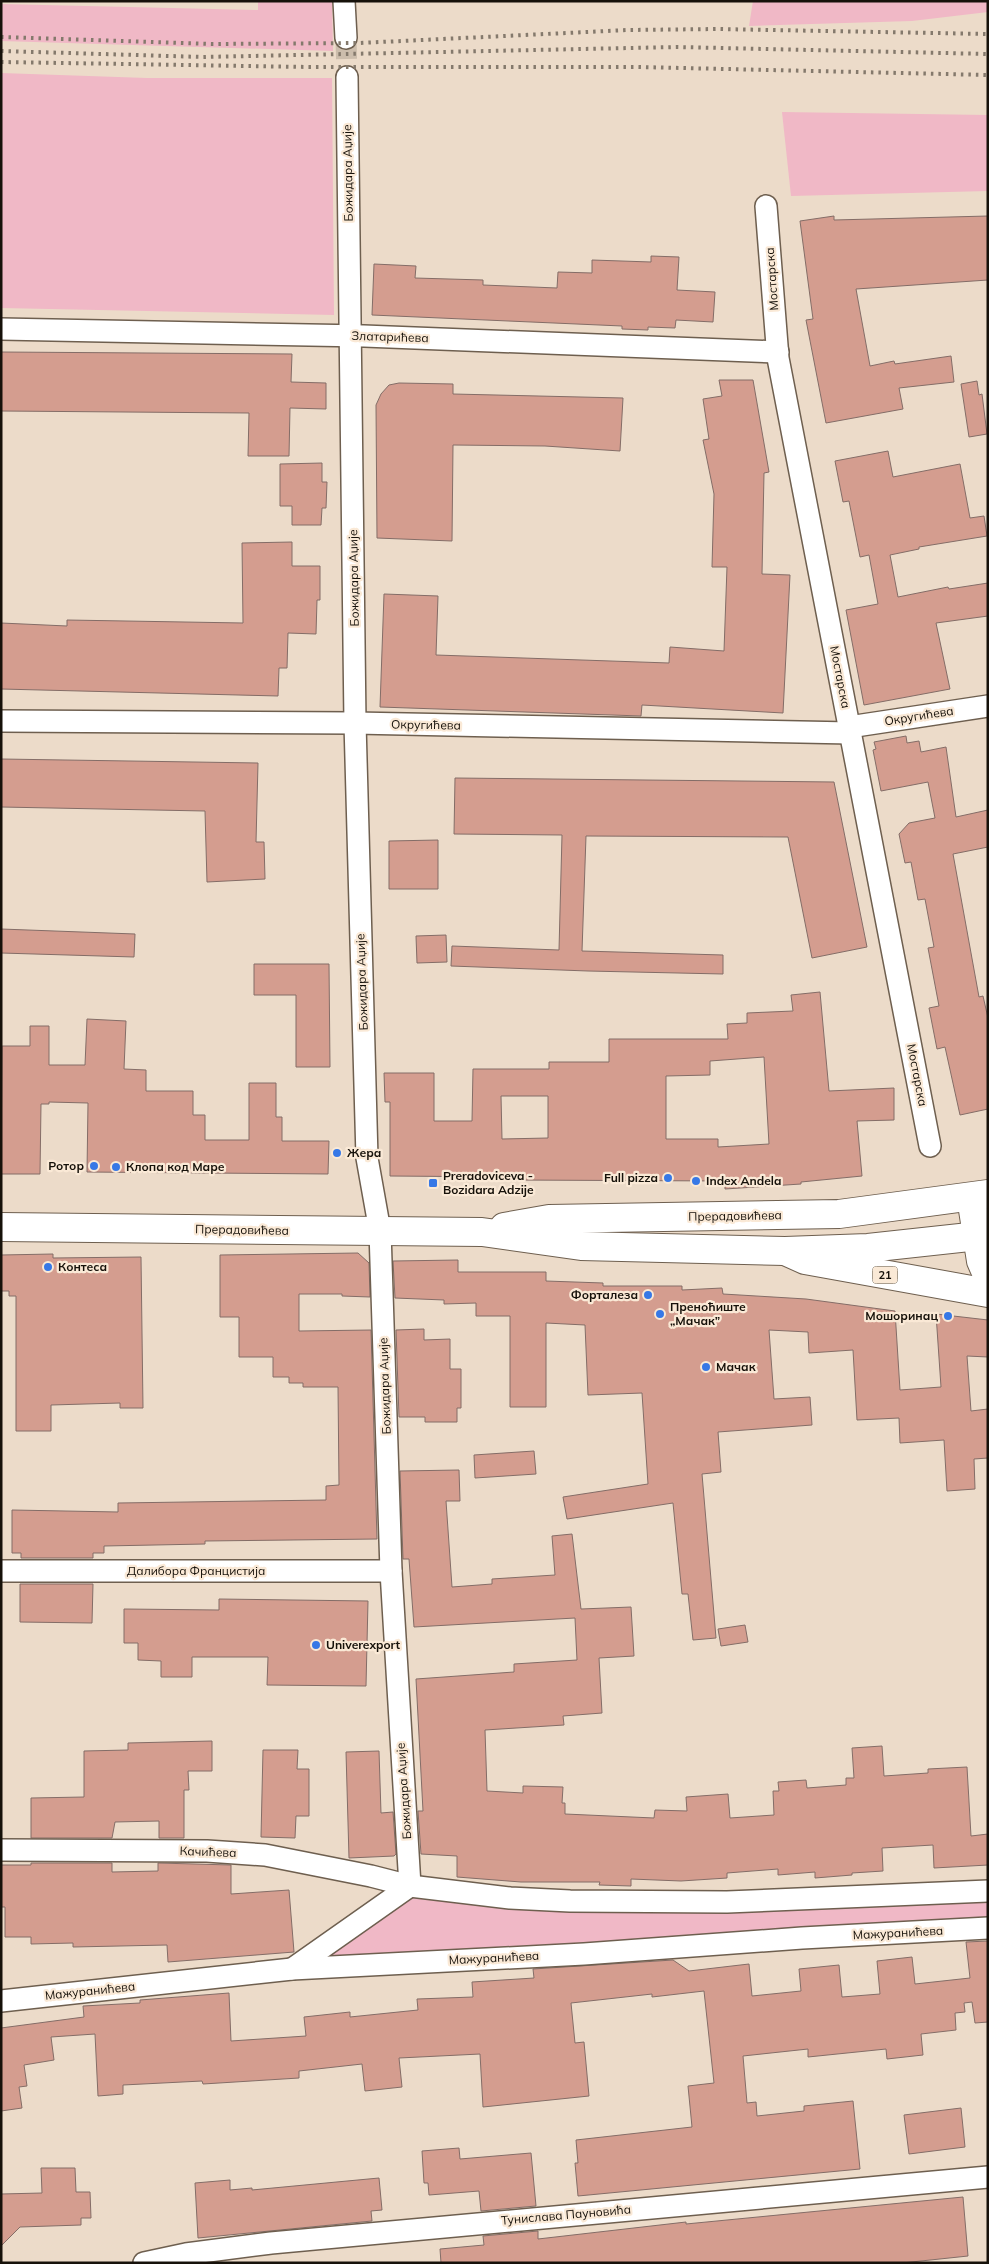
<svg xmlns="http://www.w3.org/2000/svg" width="989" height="2264" font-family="Mulish,sans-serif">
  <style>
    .green { fill: #f0b8c6 }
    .building { fill: #d49d8f; stroke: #846d67; fill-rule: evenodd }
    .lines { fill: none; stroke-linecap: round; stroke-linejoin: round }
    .street-tunnel { stroke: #ccbdac; stroke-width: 21; stroke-dasharray: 21 11; stroke-linecap: butt }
    .street-casing { stroke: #6e5f4f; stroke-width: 24 }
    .secondary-casing { stroke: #6e5f4f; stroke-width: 30 }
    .primary-casing { stroke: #6e5f4f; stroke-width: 30 }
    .street { stroke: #fff; stroke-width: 21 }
    .secondary { stroke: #fff; stroke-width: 28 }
    .primary { stroke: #fff; stroke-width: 28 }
    .rail { stroke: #84796c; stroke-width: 4; stroke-dasharray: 2.5 5; stroke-linecap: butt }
    .poi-dot { fill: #3778e6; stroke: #fae9d6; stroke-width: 2 }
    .labels { text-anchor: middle; stroke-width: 4.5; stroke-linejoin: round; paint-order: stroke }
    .shield { fill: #fae9d6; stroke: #5a5247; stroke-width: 1 }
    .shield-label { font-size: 11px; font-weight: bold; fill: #16110a }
    .street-label { font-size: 12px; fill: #16110a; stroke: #fae9d6 }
    .poi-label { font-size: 12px; font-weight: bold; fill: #16110a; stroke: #fae9d6; text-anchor: start }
  </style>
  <rect width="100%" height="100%" fill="#ecdbc9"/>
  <g class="green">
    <polygon points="258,1 332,1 333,51 1,41 1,4 258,10"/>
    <polygon points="753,1 988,1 988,12 912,21 749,26"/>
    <polygon points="1,73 147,78 332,78 334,315 1,308"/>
    <polygon points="782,112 988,115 988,191 791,196"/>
    <polygon points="411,1891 988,1896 988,1923 308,1963"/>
  </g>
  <g class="building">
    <polygon points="834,216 834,220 988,216 988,280 856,289 870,366 894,361 895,364 951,356 954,382 899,388 903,409 826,423 806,320 813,319 800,221"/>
    <polygon points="651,256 679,257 677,290 715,292 713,322 676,320 675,328 648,327 648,330 622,329 622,326 372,315 374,264 416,266 415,278 483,280 483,285 557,288 558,272 592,273 592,260 651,262"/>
    <polygon points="1,352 292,354 291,382 326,383 326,409 290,408 289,456 248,456 249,413 1,411"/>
    <polygon points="719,380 753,380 769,472 764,473 762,574 790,575 783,713 642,705 641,716 380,707 384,594 438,596 436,655 669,663 670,647 724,651 727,567 712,567 714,494 703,440 709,439 703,399 722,396"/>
    <polygon points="977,381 979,395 982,394 987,434 969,437 961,384"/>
    <polygon points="399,383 453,384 453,394 623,398 620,451 545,446 453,445 452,541 377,538 376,405 381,394 389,385"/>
    <polygon points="888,451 893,477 960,464 970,518 984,516 987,536 919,547 919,549 890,555 898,597 948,587 949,589 988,583 988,616 936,623 950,689 864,705 846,610 878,604 869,555 860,557 849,501 843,502 835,461"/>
    <polygon points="322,463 322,482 327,482 326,508 322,508 321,525 292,525 292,506 280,506 280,464"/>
    <polygon points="292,542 292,566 320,566 320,600 317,600 316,634 288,633 287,668 279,668 278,696 1,689 1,623 67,626 67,620 243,623 242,543"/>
    <polygon points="906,736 907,743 919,741 921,752 946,747 956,817 988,810 988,847 953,854 979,997 983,996 988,1018 988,1109 960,1115 945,1047 937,1049 929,1008 939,1006 928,948 934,947 925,899 918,900 911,862 905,863 899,834 909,823 935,818 928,782 881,791 873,750 876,749 874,742"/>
    <polygon points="1,759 258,763 256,842 264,842 265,879 207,882 205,811 1,807"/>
    <polygon points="455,778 834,782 867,947 812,958 788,837 586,836 582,951 723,955 723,974 588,971 451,966 452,946 559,950 562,835 454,834"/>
    <polygon points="438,840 438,889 389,889 389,841"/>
    <polygon points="1,929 135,934 134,957 1,953"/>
    <polygon points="446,935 447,962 417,963 416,936"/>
    <polygon points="254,964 329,964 330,1067 296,1067 296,995 254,995"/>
    <path d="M820,992l9,99 65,-3v32l-37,1 5,55 -61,6v2l-76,5v-8l-212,-1v-3l-123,-1v-74h-5l-1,-29h50v48h38l1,-52h76v-7h60v-23h119l-1,-15 20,-1v-10l46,-2 -2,-16zM764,1057l5,87 -51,3v-8h-52v-63l44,-1v-14zM501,1096h47v42l-46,1z"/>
    <polygon points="87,1019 126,1021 124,1069 146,1070 146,1091 193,1091 193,1115 205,1115 205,1140 249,1140 249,1083 276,1083 276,1117 282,1117 282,1141 329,1141 328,1174 87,1172 88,1103 49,1102 49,1104 41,1104 40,1174 1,1174 2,1046 30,1046 30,1026 49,1026 49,1065 85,1065"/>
    <polygon points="358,1253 369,1263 370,1297 342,1296 342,1294 299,1294 299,1331 371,1330 377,1539 205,1541 205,1544 104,1546 104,1553 93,1553 93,1558 21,1558 21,1553 12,1553 12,1510 118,1512 118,1503 326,1500 326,1486 339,1485 338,1387 303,1387 303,1383 289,1383 289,1377 273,1377 273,1357 239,1357 239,1317 220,1317 220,1255"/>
    <polygon points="53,1254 53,1258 141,1257 143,1408 120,1408 120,1403 51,1405 51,1431 16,1431 16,1296 9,1296 9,1291 1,1291 1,1255"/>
    <polygon points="458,1260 458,1272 546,1272 546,1281 603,1283 603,1286 682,1286 682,1290 722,1288 723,1294 806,1299 895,1311 900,1390 941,1387 936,1314 988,1320 988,1357 967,1356 971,1411 988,1409 988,1458 974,1459 975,1489 947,1491 944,1440 900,1443 899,1418 857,1420 853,1350 809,1353 808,1332 769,1330 774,1399 810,1397 812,1425 718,1432 721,1472 702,1474 716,1638 693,1640 688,1594 682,1594 673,1503 567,1519 563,1497 648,1484 642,1393 588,1395 585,1325 546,1323 546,1407 510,1407 510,1316 476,1316 476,1303 444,1304 444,1300 395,1298 393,1261"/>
    <polygon points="424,1329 424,1340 450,1339 450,1369 461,1369 461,1408 457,1408 457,1422 425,1422 425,1417 399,1417 396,1330"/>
    <polygon points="534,1451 536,1474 475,1478 474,1455"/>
    <polygon points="459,1470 460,1501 446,1501 452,1587 492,1584 492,1579 555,1575 552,1536 572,1534 581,1609 631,1607 634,1656 599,1658 602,1713 563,1716 564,1725 485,1730 487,1791 523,1793 523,1786 563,1787 562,1803 565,1803 565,1814 654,1818 655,1810 687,1811 686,1797 728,1794 730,1818 774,1815 773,1791 779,1791 778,1782 806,1780 807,1788 846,1785 846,1778 854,1778 852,1748 882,1746 884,1776 928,1773 928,1769 967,1767 971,1836 988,1834 988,1865 934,1868 933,1845 882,1848 883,1871 852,1873 852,1875 815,1878 815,1872 778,1875 778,1869 727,1873 727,1878 681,1881 631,1879 631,1886 599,1885 600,1882 521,1882 457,1877 457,1856 421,1854 418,1811 423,1811 416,1679 514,1672 514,1664 577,1660 575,1618 414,1627 409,1559 403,1559 400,1471"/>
    <polygon points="20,1584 93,1584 92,1623 20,1622"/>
    <polygon points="219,1599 368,1601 366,1686 267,1685 268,1657 192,1657 192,1677 161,1677 161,1661 138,1660 138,1643 124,1643 124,1609 219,1610"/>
    <polygon points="745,1625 748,1642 721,1646 718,1629"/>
    <polygon points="212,1741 212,1771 188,1771 189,1790 184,1790 184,1838 159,1838 159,1821 115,1822 112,1838 31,1838 31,1798 84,1797 84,1751 128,1750 128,1743"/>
    <polygon points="263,1750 298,1750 297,1769 309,1769 309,1816 296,1816 295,1838 261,1837"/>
    <polygon points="379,1751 381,1813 393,1812 396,1854 394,1856 349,1858 346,1752"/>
    <polygon points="31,1863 112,1863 112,1872 158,1871 158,1863 231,1865 231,1894 289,1890 294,1952 168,1962 167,1945 73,1947 73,1943 31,1944 31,1937 5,1937 5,1907 1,1907 1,1865 31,1865"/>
    <polygon points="988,1941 988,2022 975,2023 972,2002 964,2003 965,2012 955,2013 956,2030 921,2034 923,2055 887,2059 886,2049 808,2057 808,2049 743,2056 747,2103 756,2102 757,2116 804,2111 804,2106 853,2101 860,2169 578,2196 575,2163 578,2163 576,2140 692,2127 688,2086 714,2083 704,1991 652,1997 652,1994 571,2003 575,2043 584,2042 589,2096 483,2107 480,2054 399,2058 402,2087 365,2091 362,2064 299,2071 299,2078 203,2084 202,2081 123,2085 123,2094 98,2096 95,2034 51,2037 54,2060 24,2065 27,2086 19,2087 22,2108 1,2111 1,2028 84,2017 83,2006 140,2003 140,2000 229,1993 231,2041 306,2036 304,2017 350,2012 350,2017 418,2010 417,1999 473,1997 472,1982 534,1978 533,1969 673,1960 689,1971 749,1964 752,1996 801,1991 799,1969 839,1965 842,1997 880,1994 877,1961 912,1957 915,1984 970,1978 966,1942"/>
    <polygon points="961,2108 965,2147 909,2154 904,2115"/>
    <polygon points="459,2148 460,2159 531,2153 536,2206 481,2211 479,2191 429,2195 428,2183 424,2183 422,2151"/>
    <polygon points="41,2168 75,2168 76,2192 90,2192 91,2218 81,2218 81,2225 20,2227 1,2246 1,2194 42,2193"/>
    <polygon points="379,2178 382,2210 371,2211 372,2221 198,2238 195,2183 230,2180 230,2190 252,2188 252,2190"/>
    <polygon points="963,2197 968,2256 902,2263 441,2263 440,2249 484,2245 483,2236 538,2231 538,2239 686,2222 686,2224"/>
  </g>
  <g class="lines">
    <polyline class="street-tunnel" points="346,38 347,77"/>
    <defs>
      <g id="street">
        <polyline points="344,1 346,38"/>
        <polyline points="347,77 355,723 367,1158 380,1231 391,1571 410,1886"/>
        <polyline points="766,206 778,358 930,1146"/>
        <polyline points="1,329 364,336 778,352"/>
        <polyline points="1,721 355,723 851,733"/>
        <polyline points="849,727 988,706"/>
        <polyline points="1,1571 391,1571"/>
        <polyline points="1,1850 207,1851 265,1855 371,1876 410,1886 510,1898 570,1901 727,1902 988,1891"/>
        <polyline points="292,1969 410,1886"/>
        <polyline points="1,2001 292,1969 584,1954 802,1938 988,1928"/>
        <polyline points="144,2263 186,2254 271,2243 988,2177"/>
      </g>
      <g id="secondary">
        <polyline points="1,1227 482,1232 581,1246 785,1251 868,1248 988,1235"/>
        <polyline points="504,1227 549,1219 839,1214 988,1194"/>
      </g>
      <g id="primary">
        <polyline points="971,1197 981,1261 988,1277"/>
        <polyline points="785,1251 805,1260 988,1293"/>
      </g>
    </defs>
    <use href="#street" class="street-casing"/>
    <use href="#secondary" class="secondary-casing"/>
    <use href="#primary" class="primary-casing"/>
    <use href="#street" class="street"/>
    <use href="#secondary" class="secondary"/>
    <use href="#primary" class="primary"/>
    <g class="rail">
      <polyline points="1,37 213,44 360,43 628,30 717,29 988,34"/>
      <polyline points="1,51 203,57 677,47 988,54"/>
      <polyline points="1,62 309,67 638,67 988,75"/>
    </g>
  </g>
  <g class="poi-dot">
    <circle cx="337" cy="1153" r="5"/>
    <circle cx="94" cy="1166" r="5"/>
    <circle cx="116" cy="1167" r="5"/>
    <circle cx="668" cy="1178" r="5"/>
    <circle cx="696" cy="1181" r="5"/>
    <rect x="428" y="1178" width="10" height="10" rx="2.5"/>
    <circle cx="48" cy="1267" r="5"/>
    <circle cx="648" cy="1295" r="5"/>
    <circle cx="660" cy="1314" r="5"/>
    <circle cx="948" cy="1316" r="5"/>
    <circle cx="706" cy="1367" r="5"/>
    <circle cx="316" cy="1645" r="5"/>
  </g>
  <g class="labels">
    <rect class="shield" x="872.5" y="1266.5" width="25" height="17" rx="4"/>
    <g class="shield-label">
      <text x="885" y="1279">21</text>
    </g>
    <g class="street-label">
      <text transform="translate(348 173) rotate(-91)" y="4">Божидара Аџије</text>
      <text transform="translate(772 279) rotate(-94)" y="4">Мостарска</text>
      <text transform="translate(390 337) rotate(2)" y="4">Златарићева</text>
      <text transform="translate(354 578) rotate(-91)" y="4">Божидара Аџије</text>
      <text transform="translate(840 677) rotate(79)" y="4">Мостарска</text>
      <text transform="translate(919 716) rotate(-9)" y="4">Округићева</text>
      <text transform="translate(426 725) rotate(1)" y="4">Округићева</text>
      <text transform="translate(362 982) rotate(-92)" y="4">Божидара Аџије</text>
      <text transform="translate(917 1075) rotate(79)" y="4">Мостарска</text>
      <text transform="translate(735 1216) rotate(-1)" y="4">Прерадовићева</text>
      <text transform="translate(242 1230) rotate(1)" y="4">Прерадовићева</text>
      <text transform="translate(385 1386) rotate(-92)" y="4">Божидара Аџије</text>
      <text x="196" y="1575">Далибора Францистија</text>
      <text transform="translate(404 1791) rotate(-94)" y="4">Божидара Аџије</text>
      <text transform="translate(208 1852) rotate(2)" y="4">Качићева</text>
      <text transform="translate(898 1933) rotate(-3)" y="4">Мажуранићева</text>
      <text transform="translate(494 1958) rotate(-3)" y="4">Мажуранићева</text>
      <text transform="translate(90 1991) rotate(-6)" y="4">Мажуранићева</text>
      <text transform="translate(566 2215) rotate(-5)" y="4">Тунислава Пауновића</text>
    </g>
    <g class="poi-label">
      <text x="347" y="1157">Жера</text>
      <text x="84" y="1170" text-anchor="end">Ротор</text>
      <text x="126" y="1171">Клопа код Маре</text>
      <text x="443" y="1180">Preradoviceva -<tspan x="443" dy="14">Bozidara Adzije</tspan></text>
      <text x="658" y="1182" text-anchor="end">Full pizza</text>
      <text x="706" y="1185">Index Andela</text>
      <text x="58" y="1271">Контеса</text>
      <text x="638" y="1299" text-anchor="end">Форталеза</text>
      <text x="670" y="1311">Преноћиште<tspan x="670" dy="14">„Мачак”</tspan></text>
      <text x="938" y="1320" text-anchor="end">Мошоринац</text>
      <text x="716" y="1371">Мачак</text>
      <text x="326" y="1649">Univerexport</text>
    </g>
  </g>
  <rect width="989" height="2264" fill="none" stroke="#16110a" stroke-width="5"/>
</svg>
